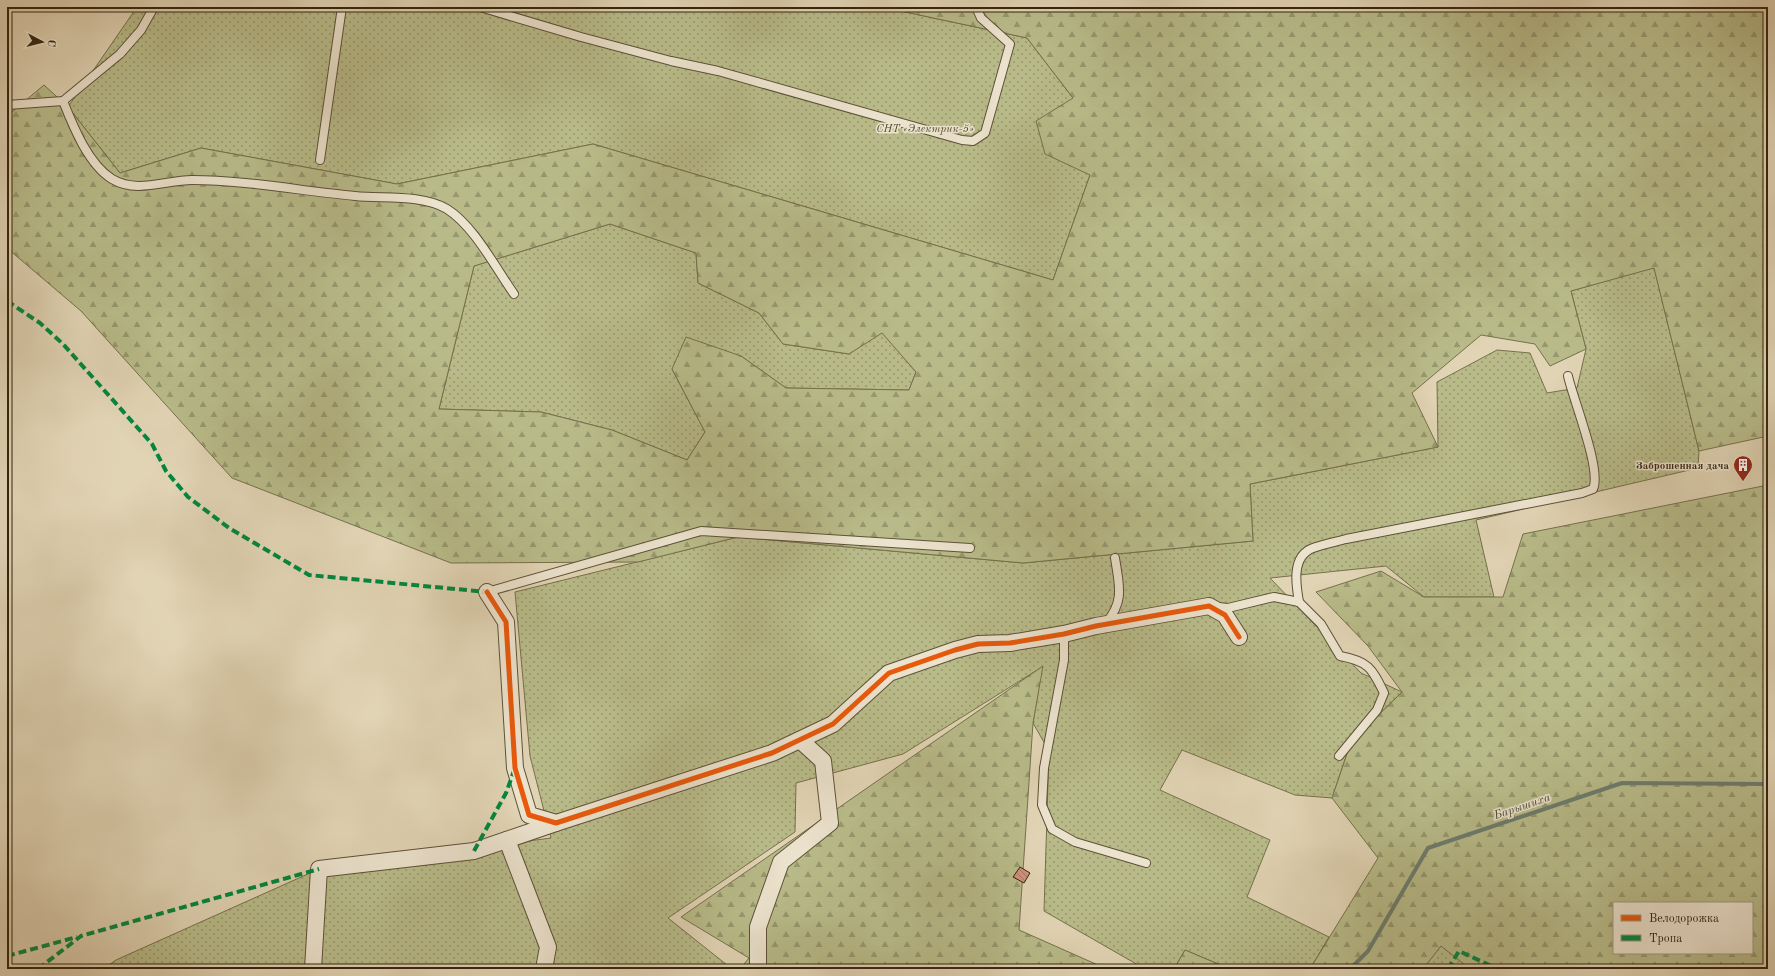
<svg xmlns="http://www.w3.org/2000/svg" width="1775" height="976" font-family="'Old Standard TT',serif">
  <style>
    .green { fill: url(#green-dots); stroke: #76704c }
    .forest { fill: url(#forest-firs); stroke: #76704c; fill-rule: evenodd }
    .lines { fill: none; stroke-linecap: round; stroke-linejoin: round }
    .stream { stroke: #6d7d6e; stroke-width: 4 }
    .building { fill: url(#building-back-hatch); stroke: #33250f }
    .service-casing { stroke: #5e5138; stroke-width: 10 }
    .minor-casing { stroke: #5e5138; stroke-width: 18 }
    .service { stroke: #ece3ce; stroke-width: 8 }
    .minor { stroke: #ece3ce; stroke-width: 16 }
    .quiet { stroke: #00873e; stroke-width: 4; stroke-dasharray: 8 4; stroke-linecap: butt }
    .cycleway-casing { stroke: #ece3ce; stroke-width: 8 }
    .cycleway { stroke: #e8590c; stroke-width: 5 }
    .labels { text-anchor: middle; stroke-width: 3; stroke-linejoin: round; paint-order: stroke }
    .park-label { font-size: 11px; font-style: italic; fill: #544a2e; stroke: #ece3ce }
    .poi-label { font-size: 11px; font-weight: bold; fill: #33250f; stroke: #ece3ce; text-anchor: end }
    .water-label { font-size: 12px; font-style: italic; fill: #4b4a36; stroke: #ece3ce }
  </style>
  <defs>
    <pattern id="green-dots" width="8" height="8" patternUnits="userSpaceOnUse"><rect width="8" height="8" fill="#b8bb89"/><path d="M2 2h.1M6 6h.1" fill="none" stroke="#96986e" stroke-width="1.8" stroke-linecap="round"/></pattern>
    <pattern id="forest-firs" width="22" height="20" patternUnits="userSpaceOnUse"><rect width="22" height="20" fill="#b8bb89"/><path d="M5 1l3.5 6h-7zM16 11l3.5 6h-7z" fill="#96986e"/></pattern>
    <pattern id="building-back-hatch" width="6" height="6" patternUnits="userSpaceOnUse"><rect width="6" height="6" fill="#d0907b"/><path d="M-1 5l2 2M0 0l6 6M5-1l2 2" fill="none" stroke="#a97563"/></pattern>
  </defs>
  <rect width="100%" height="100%" fill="#e1d4b4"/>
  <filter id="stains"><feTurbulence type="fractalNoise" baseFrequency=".005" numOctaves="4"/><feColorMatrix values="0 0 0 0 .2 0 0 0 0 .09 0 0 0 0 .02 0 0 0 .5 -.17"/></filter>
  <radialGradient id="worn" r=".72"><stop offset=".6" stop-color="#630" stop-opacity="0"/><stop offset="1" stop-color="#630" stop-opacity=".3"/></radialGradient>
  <g class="green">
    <polygon points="137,7 882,7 1027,38 1073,98 1090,175 1053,280 593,144 397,184 201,148 120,173 68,107"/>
    <polygon points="610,224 696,253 698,283 759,313 783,344 849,354 882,332 916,372 909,390 786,388 741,356 672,369 705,432 687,460 612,430 541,412 439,409 474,266"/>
    <polygon points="1654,267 1699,451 1698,468 1476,520 1494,597 1424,597 1386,566 1270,578 1361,673 1402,692 1351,742 1332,798 1295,795 1182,750 1160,790 1270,840 1247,897 1329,937 1310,969 1230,969 1185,950 1174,969 1145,969 1044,911 1049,751 1033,723 1042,667 903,754 796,783 795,832 668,918 732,969 103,969 116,960 319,869 551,838 530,756 515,592 738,537 1023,563 1253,541 1250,484 1438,447 1437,382 1497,350 1530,353 1547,393 1577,388 1586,349 1571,291"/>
    <polygon points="1441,945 1470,969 1423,969"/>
  </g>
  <g class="forest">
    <path d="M882,7h886v429l-69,15 -45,-183 -83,23 15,58 -36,17 -15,-22 -54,-9 -69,58 26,54 -188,37 3,57 -230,22 -285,-26 -100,25 -187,1 -219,-85 -151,-167 -74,-63v-132l37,-31 24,22 52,66 81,-25 196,36 196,-40 460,136 37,-105 -45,-21 -9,-33 37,-23 -46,-60zM610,224l86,29 2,30 61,30 24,31 66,10 33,-21 34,39 -7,18 -123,-2 -45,-32 -55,-19 -14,32 33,63 -18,28 -75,-30 -71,-18 -102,-3 35,-143z"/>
    <path d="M1768,485v484h-298l-29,-23 -18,23h-113l68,-111 -46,-60 19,-56 51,-50 -34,-46 -52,-54 65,-21 43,26h79l20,-63zM1614,903h138v50h-138z"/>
    <polygon points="1043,666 1033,723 1019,930 1107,969 740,969 749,958 681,917"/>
    <polygon points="1185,950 1230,969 1174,969"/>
  </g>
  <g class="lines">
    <g class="stream">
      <polyline points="907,969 909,966 924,969"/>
      <polyline points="1350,969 1368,951 1428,848 1622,783 1768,784"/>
    </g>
  </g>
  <polygon class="building" points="1020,867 1030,873 1024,883 1013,877"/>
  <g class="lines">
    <defs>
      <g id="service">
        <polyline points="480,7 581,37 671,61 718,71 962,140 973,141 985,133 1010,44 981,18 976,7"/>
        <path d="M63,101c10,25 25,63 49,78 25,15 54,1 80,1 53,0 110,11 163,16 28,3 66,-2 92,13 27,17 48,58 67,85"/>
        <polyline points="7,105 63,101 120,54 141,30 154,7"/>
        <polyline points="320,160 342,7"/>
        <polyline points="487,592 701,531 970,548"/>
        <path d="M1299,602c-3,-17 -8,-46 14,-54 10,-4 22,-6 33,-9l236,-46 11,-4c9,-19 -20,-90 -25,-113"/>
        <path d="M1218,607l10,1 46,-11 25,5 22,22 19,32c28,5 32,12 44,37l-7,17 -38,46"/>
        <path d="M1106,623c19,-22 13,-38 9,-65"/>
        <polyline points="1064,634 1064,660 1044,768 1042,805 1052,829 1075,842 1146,863"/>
      </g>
      <g id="minor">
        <polyline points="487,592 506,622 515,768 529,815 556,823 772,753 833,724 889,673 955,650 978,644 1010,643 1064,634 1096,626 1209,606 1225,615 1239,637"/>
        <polyline points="507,840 548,947 544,969"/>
        <polyline points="313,969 319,869 474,851 556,823"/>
        <polyline points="758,969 758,927 781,862 830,823 823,761 800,740"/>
      </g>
    </defs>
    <use href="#service" class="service-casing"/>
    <use href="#minor" class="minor-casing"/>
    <use href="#service" class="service"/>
    <use href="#minor" class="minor"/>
    <g class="quiet">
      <polyline points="7,301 40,323 63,344 152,444 166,471 188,497 229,528 309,575 487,592"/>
      <polyline points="474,851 506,793 515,768"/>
      <polyline points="7,956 77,937"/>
      <polyline points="38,969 81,936 319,869"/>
      <polyline points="1448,969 1459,951 1498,969"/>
    </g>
    <defs>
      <polyline id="cycleway" points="487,592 506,622 515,768 529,815 556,823 772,753 833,724 889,673 955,650 978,644 1010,643 1064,634 1096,626 1209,606 1225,615 1239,637"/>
    </defs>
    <use href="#cycleway" class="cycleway-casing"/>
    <use href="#cycleway" class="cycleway"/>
  </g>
  <defs>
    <symbol id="building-pin" viewBox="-11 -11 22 30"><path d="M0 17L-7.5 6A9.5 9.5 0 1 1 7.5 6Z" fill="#8f2418" stroke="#ece3ce"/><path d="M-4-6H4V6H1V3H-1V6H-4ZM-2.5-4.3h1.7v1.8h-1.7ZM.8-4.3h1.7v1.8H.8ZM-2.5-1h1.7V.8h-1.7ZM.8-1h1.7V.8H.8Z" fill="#fff"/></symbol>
  </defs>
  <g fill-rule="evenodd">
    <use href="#building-pin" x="1732" y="454" width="22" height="30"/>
  </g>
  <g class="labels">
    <g class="park-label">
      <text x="925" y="132">СНТ «Электрик-5»</text>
    </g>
    <g class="poi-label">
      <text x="1729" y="469">Заброшенная дача</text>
    </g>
    <g class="water-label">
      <text transform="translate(1522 806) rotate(-19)" y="4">Барышиха</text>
    </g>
  </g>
  <rect width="1775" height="976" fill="none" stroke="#e1d4b4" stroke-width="24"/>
  <rect x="8" y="8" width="1759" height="960" fill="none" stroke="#33250f" stroke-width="2"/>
  <rect x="12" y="12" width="1751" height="952" fill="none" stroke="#33250f"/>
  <rect x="1613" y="902" width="140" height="52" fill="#ece3ce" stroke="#a29782"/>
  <rect x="1621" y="915" width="20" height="6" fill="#e8590c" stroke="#a29782"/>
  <text x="1649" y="922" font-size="12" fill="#33250f">Велодорожка</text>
  <rect x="1621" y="935" width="20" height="6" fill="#00873e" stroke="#a29782"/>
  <text x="1649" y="942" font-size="12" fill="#33250f">Тропа</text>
  <g transform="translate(42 42) rotate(97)" stroke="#ece3ce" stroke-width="3" paint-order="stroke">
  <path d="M0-3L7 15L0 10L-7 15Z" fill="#33250f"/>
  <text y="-6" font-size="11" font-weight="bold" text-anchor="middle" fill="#33250f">С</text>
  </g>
  <rect width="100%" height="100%" filter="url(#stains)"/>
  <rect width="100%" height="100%" fill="url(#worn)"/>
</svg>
